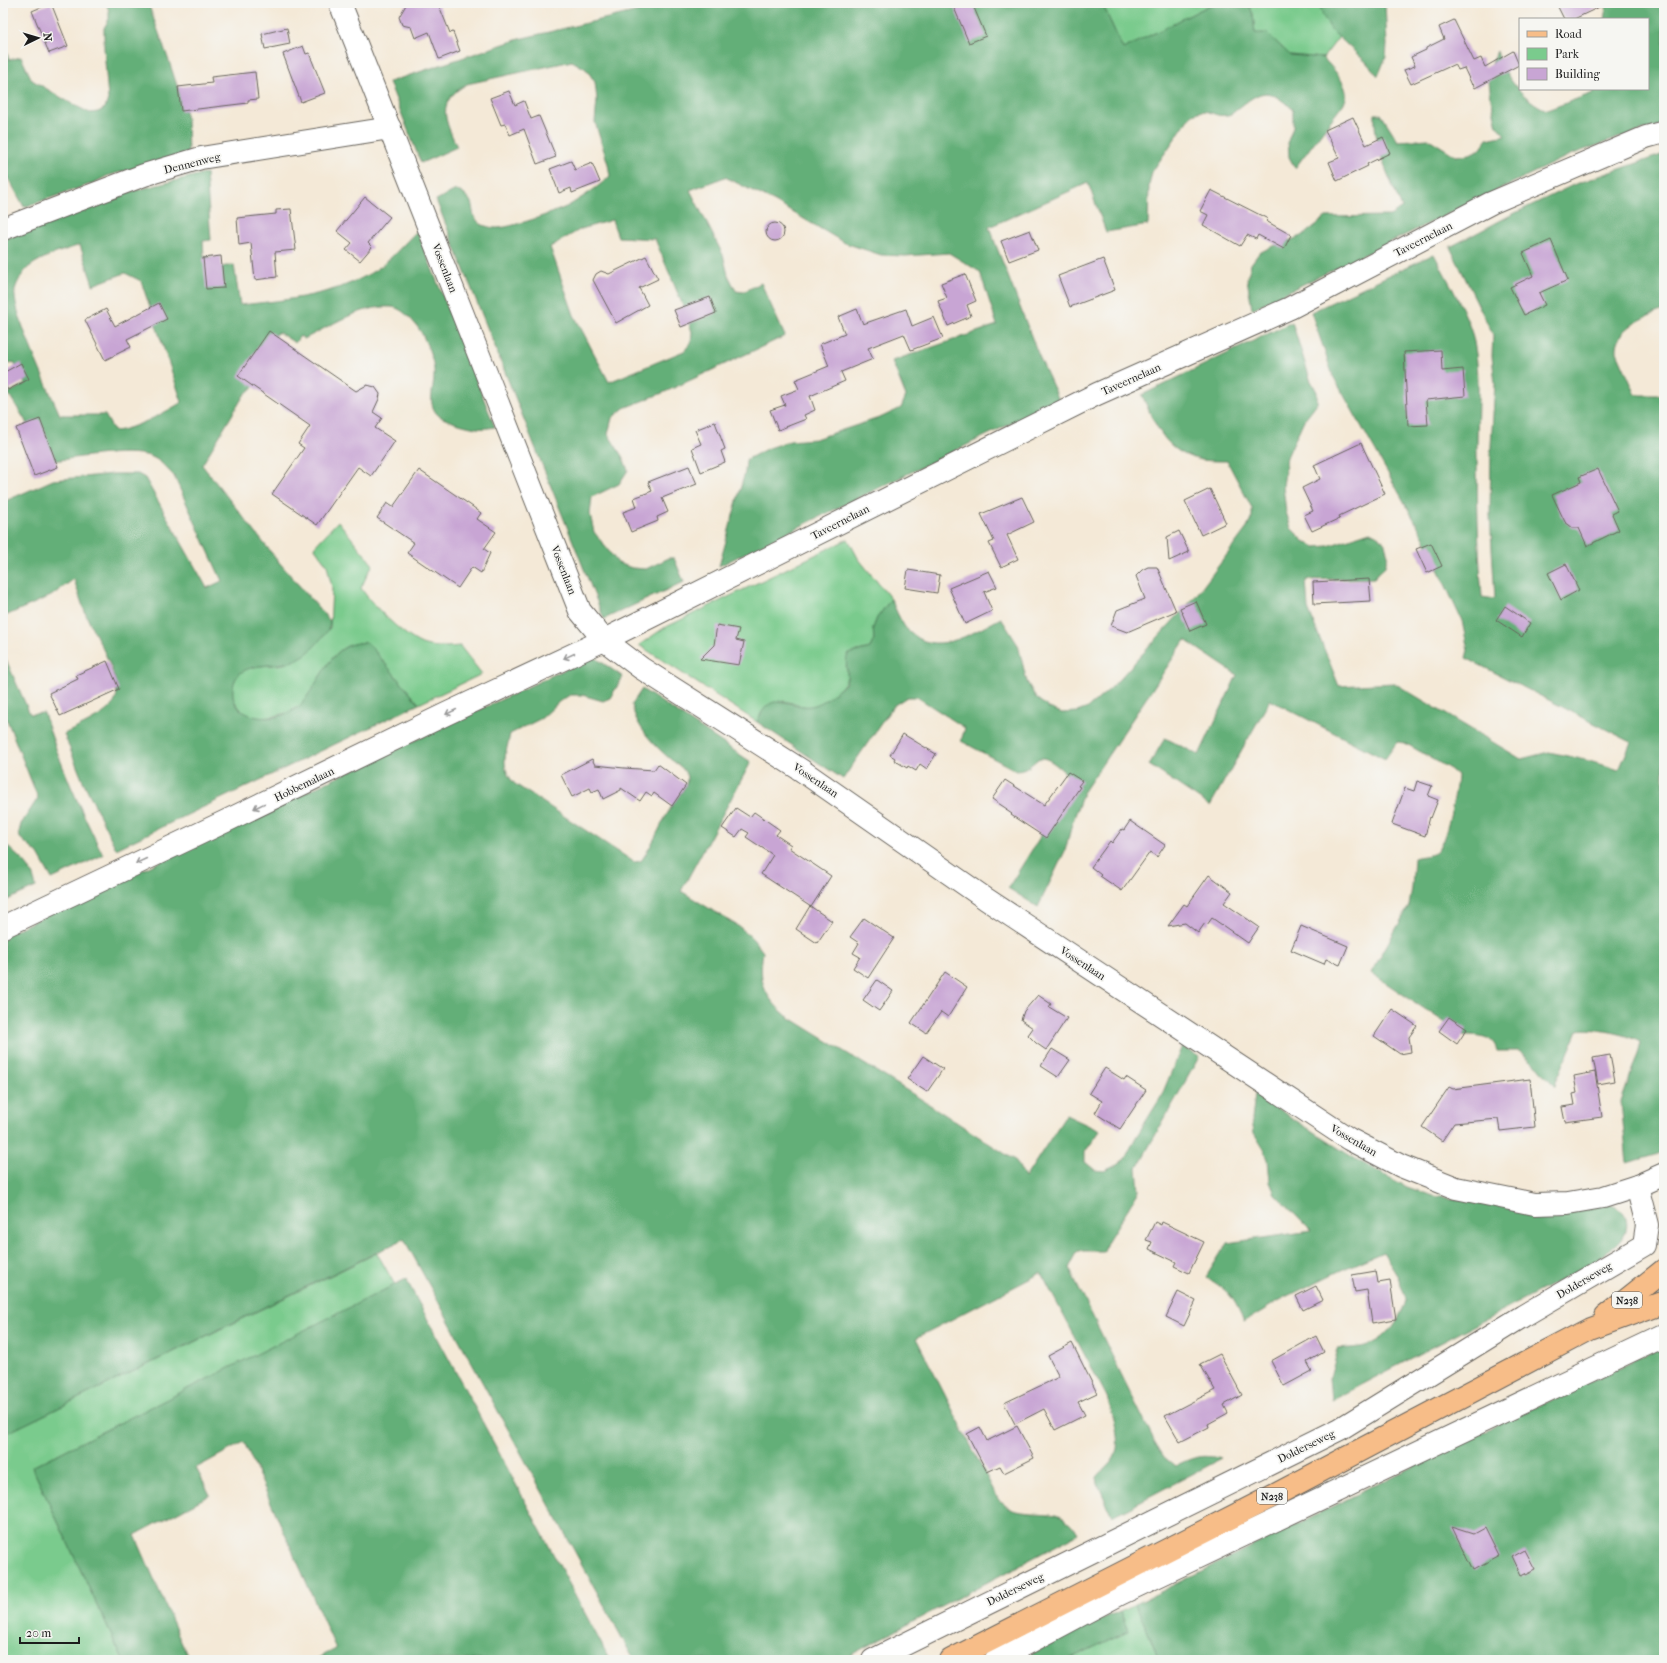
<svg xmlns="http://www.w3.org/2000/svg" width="1667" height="1663" font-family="'IM FELL French Canon',serif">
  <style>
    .green { fill: #7acb8d; stroke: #4b7454 }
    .forest { fill: #63af78; stroke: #40664a; fill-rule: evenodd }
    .building { fill: #c8a5d4 }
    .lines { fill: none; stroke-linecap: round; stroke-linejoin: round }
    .minor-casing { stroke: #68645d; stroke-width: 24 }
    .primary-casing { stroke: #68645d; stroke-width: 24 }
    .minor { stroke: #fff; stroke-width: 22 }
    .primary { stroke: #f7bd88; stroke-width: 22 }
    .oneway { stroke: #999 }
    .labels { text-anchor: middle; stroke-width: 3.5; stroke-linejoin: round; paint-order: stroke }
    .shield { fill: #f6f6f2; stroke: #5d5d5c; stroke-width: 1 }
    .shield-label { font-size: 10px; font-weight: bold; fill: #1c1c1c }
    .street-label { font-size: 11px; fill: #1c1c1c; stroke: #f6f6f2 }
  </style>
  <rect width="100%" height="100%" fill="#f6f6f2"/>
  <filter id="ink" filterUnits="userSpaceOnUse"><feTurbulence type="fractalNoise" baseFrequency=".025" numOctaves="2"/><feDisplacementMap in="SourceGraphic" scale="8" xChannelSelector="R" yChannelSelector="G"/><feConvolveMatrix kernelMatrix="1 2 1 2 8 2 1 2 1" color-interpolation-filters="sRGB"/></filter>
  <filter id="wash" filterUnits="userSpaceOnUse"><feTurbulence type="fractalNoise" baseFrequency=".012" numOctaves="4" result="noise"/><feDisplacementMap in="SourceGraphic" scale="16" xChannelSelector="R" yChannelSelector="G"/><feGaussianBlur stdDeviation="0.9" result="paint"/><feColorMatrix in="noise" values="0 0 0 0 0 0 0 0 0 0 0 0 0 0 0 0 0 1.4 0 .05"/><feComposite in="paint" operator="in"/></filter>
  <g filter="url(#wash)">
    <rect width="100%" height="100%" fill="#f4e9d7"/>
    <g class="green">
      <polygon points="1102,3 1214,3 1123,49"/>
      <path d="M1248,3h71c4,13 10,25 20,34l-16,21 -33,-3 -23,-21h-12l-2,-20z"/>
      <path d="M338,521l35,44 -4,6 -8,17c10,16 46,52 64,57 11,3 24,2 35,1l22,28 -63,30 -51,-61c-44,-5 -45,51 -75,67 -11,6 -39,12 -49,3 -3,-3 -6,-7 -8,-10 -6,-7 -4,-18 0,-25 10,-18 39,-9 54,-16 3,-1 7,-5 10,-8 10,-8 20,-17 30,-26l2,-40 -5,-23 -13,-18z"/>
      <path d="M848,539l10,19 33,41 -14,19 -4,10 1,11 -4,9 -16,4 -8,14c3,11 0,17 -8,24 -10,9 -21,19 -36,16 -8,-2 -17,-7 -27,-4 -10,4 -13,11 -18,20l-118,-77 25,-17z"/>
      <polygon points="377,1253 395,1285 32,1467 123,1660 3,1660 3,1435"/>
      <polygon points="1136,1604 1159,1660 1067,1660 1128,1631 1120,1611"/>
    </g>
    <g class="forest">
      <polygon points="106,3 148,3 169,61 183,104 187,119 188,153 107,176 94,183 24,207 9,179 3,164 3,38 9,60 21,57 32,80 72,104 90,113 98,112 105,108 108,99 104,48 104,28 109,19 109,11"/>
      <path d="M641,3h461l21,46 91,-46h34l5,11 2,19h12l23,22 33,3c9,9 26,27 23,41 -1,2 -3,6 -5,8l-46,61 -6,-11 -1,-16 5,-14v-18c-24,-19 -28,-22 -53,-2 -4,3 -8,8 -13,8 -16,3 -17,-10 -36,0l-39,57 -3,14 -1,39 -42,7 -18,-49 -99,44 50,129 20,44 -340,166 26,-94 1,-12 22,-12 22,-7 25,-2 67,-22 19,-9 5,-12 -14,-35 105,-36 -17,-53 -31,-19 -44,3 -24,-1 -36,-12 -70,-41 -50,-25 -35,13 27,53 6,12 5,20 8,16 7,1 18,-9 24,53 -120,56 -41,16 -12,10 -4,16 14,22 6,14 -9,14 -27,13 -2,17 4,18 24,31 14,5 14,1 23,-11h5l10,24 -80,37 -168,-419 20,-10c26,12 9,22 25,34 3,2 11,4 14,4 13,1 61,-16 73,-22 15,-9 29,-18 42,-30l-2,-12 -13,-42 2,-22 -2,-18 -9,-13 -14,-8 -105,23c-32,18 -22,36 -10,63l-36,16 -32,-81 130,-43 123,-29zM612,220l6,17 37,2 31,74 6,19 -1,11 -7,8 -75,31 -35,-67 -24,-68 31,-18z"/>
      <polygon points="1319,3 1385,3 1387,45 1386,57 1378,76 1366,62 1332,31 1323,16"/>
      <path d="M1607,3h57v121l-46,14 -48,17 -318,154 -5,-30 4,-15 8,-11 12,-6 31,-11 24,-19 64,-1 12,-8c-12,-29 -29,-62 -27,-94h6l17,27 31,-2 27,17 14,-2 10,-5 7,-10 18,-4 -8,-9 -6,-27 -3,-26 9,-22c6,24 27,50 50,59l46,-17 -1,-4h56v-70h-44z"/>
      <path d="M1664,154v156c-19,7 -49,18 -47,42l19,43h28v756l-8,4 -29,8 -6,-61 18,-51 2,-9c-13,-8 -49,-15 -63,-12l-22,52 -1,5 -16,-20 -20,-16h-22c-3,-15 -18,-16 -31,-16l-1,1 -94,-63 38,-67 3,-18 2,-30c6,-2 16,-2 21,-5 11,-7 22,-65 22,-78l-7,-6 -45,-26 -8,-1 -12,17 -115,-59 -60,106 -61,-41 16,-27 34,17 38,-80 -52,-35 -102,153 -11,31 -7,27 -27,56 -30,-19 62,-99 3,-7c-5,-7 -26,-29 -35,-23 -8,6 -10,11 -21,12l-56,-30 4,-13 -48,-31h-10l-14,9 -50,73 -86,-57c2,-4 4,-10 8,-14 11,-12 24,-4 38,-2 11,2 22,-5 30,-12 4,-3 9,-7 12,-10 6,-10 -2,-20 3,-30l22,-6 4,-9 -1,-11 4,-10 14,-19c4,9 8,19 14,28 2,3 6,5 9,8 25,21 62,-4 87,-17l17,27 9,37 9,16 13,10 13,5 15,-1 11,-4 22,-19 85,-92 52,-69 5,-11v-9l-25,-47c-8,0 -17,0 -25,-1 -37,-7 -46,-34 -60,-65l150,-73 18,57 7,13v11l-13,17 -17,37 -4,29 3,26 5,16 13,13 11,6 13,-1 42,-14 10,5 5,7 3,11 -3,11 -11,12 -68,2 2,29 31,77 55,-3 127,76 28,-7 37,8 33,10 12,-28 -165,-84 2,-8 -6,-29 -42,-91 -87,-154 -22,-64 123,-58c14,27 34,59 40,88 7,34 3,69 3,103 0,51 1,101 5,152l13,2 -5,-84 1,-70 4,-61 -3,-28 1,-21 -43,-88 59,-31 64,-31z"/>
      <path d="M206,173l5,67 -8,1 1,16h8l1,11 21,-3 6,40c46,-5 97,-9 137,-36 13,-8 28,-27 40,-38l78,196c-6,1 -13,2 -18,1 -9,-1 -35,-8 -40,-14 -10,-11 -3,-25 -3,-38 1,-13 -5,-26 -10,-38 -4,-10 -20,-30 -32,-31 -31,-2 -62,19 -88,32l-4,-3 -5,7 -17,-11 -16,25 14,9 -32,29 -42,70 76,96 52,60c0,9 -5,13 -11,20 -8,10 -16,17 -29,21 -22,6 -60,-2 -57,33 2,23 36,27 52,19 11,-4 17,-9 23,-19 16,-22 27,-56 60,-52l51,61 -303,145 -34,-70 -18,-45c14,-7 41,-18 50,-31 12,-19 -19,-67 -27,-86 -5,-12 -9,-25 -13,-38l-23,17 -46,20 -2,-4v-110l50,-22 60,-6h25l7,4 62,110 15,-7 -48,-105c-6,-6 -12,-14 -20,-18 -20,-11 -77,0 -101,3l-8,4 -20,-45 -17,-27 17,-9 -11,-22 -11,4v-126l64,-26 58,-21zM80,245l13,40 32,-12 16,8 41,121c-16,10 -49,28 -68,29l-9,-16h-45c-10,-23 -49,-105 -45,-125 2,-8 8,-18 14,-23 14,-11 34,-16 51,-22z"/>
      <path d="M3,653l27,61 14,-1c15,49 36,96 59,142l-51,24 -14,-25 -18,-16 -1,-6 2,-8 17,-26 -35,-88z"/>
      <path d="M593,656l30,21 -13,21 -7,3 -21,-6h-12l-10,6 -18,17 -32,16c-4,21 -11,33 5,50l119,78 7,-1c14,-19 21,-42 35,-61 4,-6 11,-13 11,-22 -1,-10 -11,-14 -18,-20 -16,-14 -34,-32 -37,-54l10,-15 109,73 -70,129 60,37 12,11 10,13c-5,30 1,45 24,64l137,85 92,60 9,17 41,-63 34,16 -15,21v10l10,8 9,1 11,-5 10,-7 11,-22 25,-40 21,-51 17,11 -62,111 2,23 -32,51 -3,9h-26l-9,17 85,173 10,16 11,9c16,-8 28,-13 46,-7l-109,57 -14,-32 -1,-7c6,-7 13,-12 17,-19 9,-17 -2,-45 -7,-61l-66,-124 -125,65 82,161c5,5 11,10 18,12 26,6 47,-5 62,23l-237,126h-207l-230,-421 -401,196v-499z"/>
      <path d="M3,841c16,20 27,18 33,46l-33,15z"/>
      <path d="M1255,1094l102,66 50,27 26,9 22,3 150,4c10,3 18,6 21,16 6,20 -22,35 -35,45l-259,136 -2,-22 8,-29c9,-1 22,-1 31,-4 20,-7 31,-27 37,-45l-8,-24 -15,-24 -44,19 -59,29 -36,22c-10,-25 -15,-31 -38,-45l21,-34 84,-12 -36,-37 -5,-12 -2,-22 -3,-9 -11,-18 -2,-13z"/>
      <polygon points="406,1279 610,1660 314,1660 336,1649 244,1442 196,1468 210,1495 135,1535 189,1660 123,1660 32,1467"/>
      <polygon points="1664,1346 1664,1660 1159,1660 1136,1604 1452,1447"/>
      <polygon points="1120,1611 1128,1631 1067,1660 1019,1660 1087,1625"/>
    </g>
    <g id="blocks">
      <g class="building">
        <polygon points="51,3 68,46 49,53 32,11"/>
        <polygon points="407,3 438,3 450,33 453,32 460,51 439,59 429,32 415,38 411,27 402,25 399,17"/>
        <polygon points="952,3 972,3 986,36 969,43"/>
        <polygon points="1556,3 1608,3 1574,19 1564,19"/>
        <polygon points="1454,20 1474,61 1481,58 1485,67 1513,51 1519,65 1475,88 1473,84 1472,85 1464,68 1458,70 1455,64 1411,84 1404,70 1415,66 1411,57 1426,50 1426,48 1444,39 1439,27"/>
        <polygon points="287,28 290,44 265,49 262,34"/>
        <polygon points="303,46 306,54 309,53 325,93 301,102 283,54"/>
        <polygon points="255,72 258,99 248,100 248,103 181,111 178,87 212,83 211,77"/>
        <polygon points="509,91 515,105 524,101 531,119 539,116 556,157 537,164 524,129 510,135 505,124 501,125 490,98"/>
        <polygon points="1353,117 1366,145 1383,137 1390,153 1367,164 1368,166 1337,181 1329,162 1339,158 1325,130"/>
        <polygon points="571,161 575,170 592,163 600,182 572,193 571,188 559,193 550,169"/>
        <polygon points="1211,190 1268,219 1266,221 1291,235 1284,249 1258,235 1256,239 1247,235 1240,246 1203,225 1208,215 1200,211"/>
        <polygon points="365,197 390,217 368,243 372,247 360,261 346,250 352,243 337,231"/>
        <polygon points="291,209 296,250 275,252 277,277 255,280 251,243 239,245 237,218 276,214 276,210"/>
        <circle cx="775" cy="232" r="9"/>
        <polygon points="1030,230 1038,250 1009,261 1001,241"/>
        <polygon points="1551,240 1568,280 1539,293 1545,305 1524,315 1510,287 1533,276 1523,253"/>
        <polygon points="221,256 224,288 206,289 203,258"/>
        <polygon points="646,256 658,279 639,288 648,305 616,323 593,280 596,274 601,271 609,274"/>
        <polygon points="1103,259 1115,290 1070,307 1058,276"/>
        <polygon points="965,274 976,301 967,305 971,316 948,326 938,301 947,298 941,283"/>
        <polygon points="710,297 716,313 681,327 674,310"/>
        <polygon points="159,303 167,319 127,339 131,347 105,360 85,320 106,309 115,326"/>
        <polygon points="857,309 863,324 906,309 912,326 934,317 943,338 911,350 904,334 868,348 873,359 841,372 845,381 810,396 815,410 804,415 806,419 778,430 770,410 785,405 781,396 799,389 795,380 829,366 820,344 845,334 838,317"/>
        <polygon points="269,331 356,391 367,385 375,387 380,394 379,399 373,412 382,418 375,428 395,441 371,476 358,467 317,525 272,494 304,448 298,444 310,426 238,376"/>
        <polygon points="1441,350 1442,371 1463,369 1465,396 1426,400 1428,425 1408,426 1404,352"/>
        <polygon points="21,363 29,379 8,390 3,382 3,373"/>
        <polygon points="40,419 58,467 34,476 16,428"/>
        <polygon points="715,422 725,449 721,451 725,462 701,472 692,448 701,444 695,430"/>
        <polygon points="1361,443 1385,494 1339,516 1340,518 1312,531 1304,515 1313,511 1302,488 1320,479 1314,465"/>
        <polygon points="689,466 697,484 662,498 668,512 657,517 658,521 631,532 623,512 637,507 634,498 652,491 648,482"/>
        <polygon points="1598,469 1618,511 1612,514 1619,530 1587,546 1579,528 1573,528 1565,522 1552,495 1581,482 1579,477"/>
        <polygon points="419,470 473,507 481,513 477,519 496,532 484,549 490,553 481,573 472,567 458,588 407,553 414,543 377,518 387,503 393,507"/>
        <polygon points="1210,489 1226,523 1201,535 1185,501"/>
        <polygon points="1022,497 1034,522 1007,535 1018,559 1001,567 989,543 994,541 981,514"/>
        <polygon points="1179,531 1189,552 1169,561 1167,537"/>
        <polygon points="1431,543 1442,566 1427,573 1416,549"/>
        <polygon points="1566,564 1579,590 1561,600 1548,573"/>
        <polygon points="1148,567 1157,567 1176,611 1127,632 1111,626 1117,610 1145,599 1136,576 1142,570"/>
        <polygon points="908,570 940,575 937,593 905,588"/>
        <polygon points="989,571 997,587 984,592 992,611 965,624 949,588"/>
        <polygon points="1369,579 1371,601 1314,604 1313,582"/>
        <polygon points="1196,601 1206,624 1190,631 1180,608"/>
        <polygon points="1505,606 1530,623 1522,637 1496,620"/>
        <polygon points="717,625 739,629 736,640 744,642 739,665 700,659 714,645"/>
        <polygon points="107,661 119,689 60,716 49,693 78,679 76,675"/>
        <polygon points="903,734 936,754 927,769 920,764 916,771 908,766 907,768 894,760 895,758 890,755"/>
        <polygon points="592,759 595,765 624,768 654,770 658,764 686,785 672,806 654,793 652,796 646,792 640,801 621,788 621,790 603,799 599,789 592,792 590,788 572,797 561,775"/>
        <polygon points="1068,772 1082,781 1078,786 1080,787 1046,838 1011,815 1012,814 1006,810 1007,809 992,799 1005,780 1044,805"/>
        <polygon points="1417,781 1432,786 1428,796 1438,800 1431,818 1430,817 1425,836 1392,824 1405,788 1414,791"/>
        <polygon points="736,808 750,817 754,812 780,830 776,835 791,845 789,848 831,876 811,907 761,874 773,855 746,837 749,833 742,829 736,837 722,828"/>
        <polygon points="1130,821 1165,845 1157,857 1150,852 1122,891 1100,876 1101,875 1091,867 1110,841 1112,843 1122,829 1124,830"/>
        <polygon points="1209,875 1232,892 1224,903 1259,927 1248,943 1212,918 1207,925 1205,923 1198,933 1185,923 1168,926 1184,904 1187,906"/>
        <polygon points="810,906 832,921 817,943 796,929"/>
        <polygon points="864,918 894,938 868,978 853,968 860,957 853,953 859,943 850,937"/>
        <polygon points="1301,926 1348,946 1340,965 1326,959 1324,964 1291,950"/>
        <polygon points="945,972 967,987 948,1017 941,1012 926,1033 911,1023"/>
        <polygon points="877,980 893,991 879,1011 863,1000"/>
        <polygon points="1038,995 1051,1004 1049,1007 1067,1018 1046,1050 1036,1043 1028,1035 1033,1028 1021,1020 1024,1011"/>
        <polygon points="1392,1009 1417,1026 1409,1037 1411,1052 1400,1054 1374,1036"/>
        <polygon points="1449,1017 1467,1029 1457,1044 1439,1031"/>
        <polygon points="1052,1049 1070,1060 1058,1077 1041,1066"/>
        <polygon points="1610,1055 1615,1081 1598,1084 1593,1058"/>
        <polygon points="923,1056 943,1069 927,1092 907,1079"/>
        <polygon points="1105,1068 1124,1080 1126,1077 1146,1090 1120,1129 1095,1113 1102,1101 1089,1093"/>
        <polygon points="1595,1072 1602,1117 1565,1122 1562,1107 1575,1105 1573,1094 1577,1093 1574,1076"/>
        <polygon points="1530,1079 1535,1127 1500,1131 1498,1119 1454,1123 1442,1141 1422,1127 1449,1087 1453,1089"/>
        <polygon points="1155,1222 1161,1225 1162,1222 1204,1242 1189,1273 1174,1266 1176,1262 1149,1249 1152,1242 1146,1240"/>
        <polygon points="1376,1271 1378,1283 1390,1281 1396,1319 1372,1323 1367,1290 1355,1292 1352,1275"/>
        <polygon points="1316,1286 1323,1300 1303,1310 1296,1296"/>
        <polygon points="1178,1292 1196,1301 1184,1326 1166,1317"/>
        <polygon points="1316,1336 1324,1352 1307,1362 1312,1371 1284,1386 1271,1361"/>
        <polygon points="1072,1343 1097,1393 1078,1402 1085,1415 1055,1430 1044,1409 1015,1424 1004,1403 1059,1377 1048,1356"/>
        <polygon points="1220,1354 1242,1395 1224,1405 1228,1413 1208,1424 1209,1427 1180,1442 1165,1416 1215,1390 1200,1364"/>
        <polygon points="1017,1426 1034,1458 1004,1473 1000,1466 987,1472 967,1434 980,1427 987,1441"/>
        <polygon points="1452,1527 1474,1534 1485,1528 1499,1556 1473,1570"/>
        <polygon points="1525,1550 1535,1569 1521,1576 1512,1557"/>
      </g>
    </g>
  </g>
  <g filter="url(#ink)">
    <use href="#blocks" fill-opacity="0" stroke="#68645d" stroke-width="1"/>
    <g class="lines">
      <defs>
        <g id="minor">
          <polyline points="340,3 580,611 604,640 641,668 801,770 986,899 1349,1139 1401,1166 1456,1188 1535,1204 1568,1203 1603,1197 1637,1186 1664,1174"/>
          <polyline points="3,229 144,175 201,158 390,128"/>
          <polyline points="3,927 224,822 446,714 604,640 1097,394 1290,308 1491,203 1646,137 1664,132"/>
          <polyline points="873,1660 1340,1429 1523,1316 1644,1245 1647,1225 1637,1186"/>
          <polyline points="996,1660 1120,1594 1664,1335"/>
        </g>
        <g id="primary">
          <polyline points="1605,1317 1664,1270"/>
          <polyline points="951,1660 1275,1495 1590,1329 1664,1302"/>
        </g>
      </defs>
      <use href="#minor" class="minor-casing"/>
      <use href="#primary" class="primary-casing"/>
      <use href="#minor" class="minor"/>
      <use href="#primary" class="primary"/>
    </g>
    <defs><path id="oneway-shaft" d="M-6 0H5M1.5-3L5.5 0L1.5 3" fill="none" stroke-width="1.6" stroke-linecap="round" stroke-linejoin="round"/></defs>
    <g class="oneway">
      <use href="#oneway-shaft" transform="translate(569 656) rotate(155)"/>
      <use href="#oneway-shaft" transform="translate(451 712) rotate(155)"/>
      <use href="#oneway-shaft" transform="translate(259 806) rotate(154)"/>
      <use href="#oneway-shaft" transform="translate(141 861) rotate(155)"/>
    </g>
  </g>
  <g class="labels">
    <g class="shield">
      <rect x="1612" y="1292" width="30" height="16" rx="3"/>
      <rect x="1257" y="1488" width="30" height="16" rx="3"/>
    </g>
    <g class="shield-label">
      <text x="1627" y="1304">N238</text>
      <text x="1272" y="1500">N238</text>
    </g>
    <g class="street-label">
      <text transform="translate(192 163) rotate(-14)" y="4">Dennenweg</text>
      <text transform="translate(1423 239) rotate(-27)" y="4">Taveernelaan</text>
      <text transform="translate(445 268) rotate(69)" y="4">Vossenlaan</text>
      <text transform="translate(1131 379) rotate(-24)" y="4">Taveernelaan</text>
      <text transform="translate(840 522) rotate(-27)" y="4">Taveernelaan</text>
      <text transform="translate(564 570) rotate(69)" y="4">Vossenlaan</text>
      <text transform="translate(816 780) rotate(34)" y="4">Vossenlaan</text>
      <text transform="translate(304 784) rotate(-26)" y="4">Hobbemalaan</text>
      <text transform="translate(1083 963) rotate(33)" y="4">Vossenlaan</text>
      <text transform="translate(1354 1140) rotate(30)" y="4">Vossenlaan</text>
      <text transform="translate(1584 1280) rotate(-30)" y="4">Dolderseweg</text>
      <text transform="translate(1306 1446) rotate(-26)" y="4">Dolderseweg</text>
      <text transform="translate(1015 1589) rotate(-26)" y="4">Dolderseweg</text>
    </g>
  </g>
  <rect width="1667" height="1663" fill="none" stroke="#f6f6f2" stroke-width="16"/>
  <rect x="1519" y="18" width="130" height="72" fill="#f6f6f2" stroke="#9f9f9c"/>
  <rect x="1527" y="31" width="20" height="6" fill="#f7bd88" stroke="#9f9f9c"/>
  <text x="1555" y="38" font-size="12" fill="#1c1c1c">Road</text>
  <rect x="1527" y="48" width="20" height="12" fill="#7acb8d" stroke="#9f9f9c"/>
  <text x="1555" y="58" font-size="12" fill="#1c1c1c">Park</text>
  <rect x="1527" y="68" width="20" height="12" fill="#c8a5d4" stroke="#9f9f9c"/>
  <text x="1555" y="78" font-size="12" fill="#1c1c1c">Building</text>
  <g transform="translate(38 38) rotate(85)" stroke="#f6f6f2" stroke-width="3" paint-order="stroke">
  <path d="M0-3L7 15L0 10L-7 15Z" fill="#1c1c1c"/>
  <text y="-6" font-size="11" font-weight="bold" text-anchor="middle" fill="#1c1c1c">N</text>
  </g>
  <path d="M20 1637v6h59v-6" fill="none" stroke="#1c1c1c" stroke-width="2"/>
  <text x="26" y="1637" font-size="12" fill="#1c1c1c" stroke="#f6f6f2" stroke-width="3" paint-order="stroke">20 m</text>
</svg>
